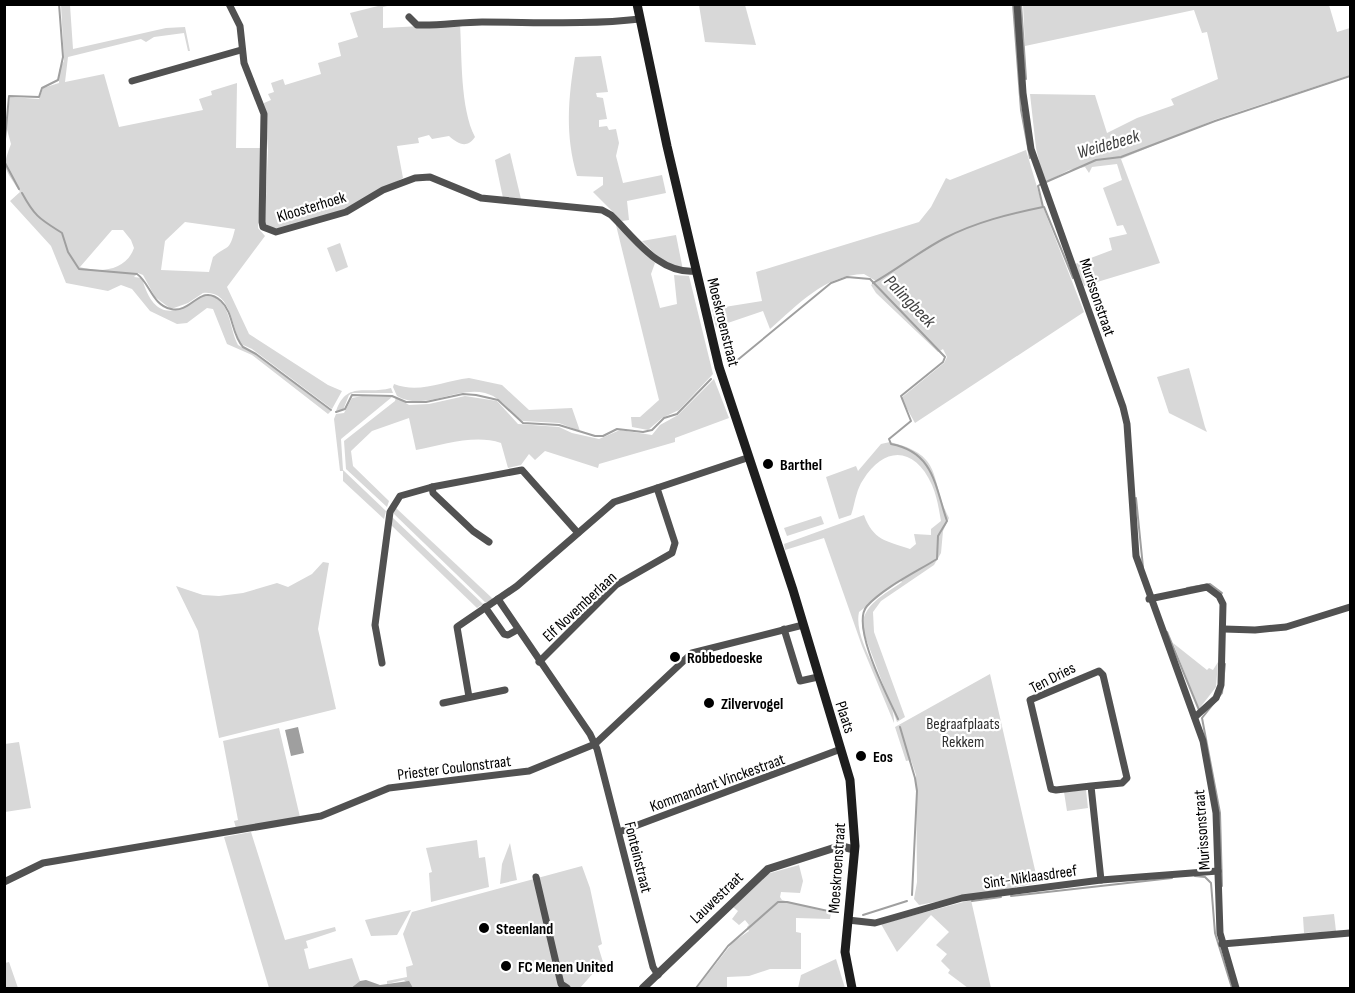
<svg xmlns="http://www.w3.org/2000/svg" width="1355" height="993" font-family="'Sofia Sans Condensed',sans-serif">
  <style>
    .green { fill: #d8d8d8; fill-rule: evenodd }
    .water { fill: #9f9f9f }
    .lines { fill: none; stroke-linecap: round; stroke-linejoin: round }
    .stream { stroke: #9f9f9f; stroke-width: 2 }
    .minor { stroke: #515151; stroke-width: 7 }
    .tertiary { stroke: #515151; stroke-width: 8 }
    .secondary { stroke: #1e1e1e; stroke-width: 9 }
    .poi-dot { fill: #000; stroke: #fff; stroke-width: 2 }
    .labels { text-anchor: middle; stroke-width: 4.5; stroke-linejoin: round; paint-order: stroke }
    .street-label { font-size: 16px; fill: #000; stroke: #fff }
    .poi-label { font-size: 16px; font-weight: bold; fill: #000; stroke: #fff; text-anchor: start }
    .park-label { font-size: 16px; fill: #2f2f2f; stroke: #fff }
    .water-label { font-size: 18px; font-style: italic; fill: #404040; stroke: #fff }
  </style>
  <rect width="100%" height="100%" fill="#fff"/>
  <g class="green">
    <path d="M61,5h9l3,44 93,-21 19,-1 5,24h-2l-4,-18 -30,4 -8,5 -5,-3 -73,18 -3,25 39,-8 15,53 84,-17 -4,-11 13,-4 -1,-4 26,-8 -1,65h27l-5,80 7,8 -38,51 22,47 79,51 14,6 -10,18 -80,-60 -11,-5c-10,-17 -9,-54 -38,-51l-15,10 -17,6 -16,-12 -12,-22 -5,-2 -4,4 8,1c11,41 33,40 62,16 28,4 24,32 34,51l20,11 73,55 -3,3 -76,-59 -25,-11 -14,-35 -6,-1 -20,15 -10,1 -27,-13 -18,-22 -11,-4 -13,6 -42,-8 -15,-37 -41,-45 10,-9c-15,-24 -19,-22 -9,-48l-5,-18 4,-29 29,2 4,-11 16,-5v-13l5,-9zM185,222l50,7c-6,24 -7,15 -22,28l-4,15 -48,-2 4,-29zM112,230h11l8,10 3,8c-8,23 -34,25 -54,19z"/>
    <path d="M382,5h10l-9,2v21l77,-4c2,32 0,84 15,113 -8,12 -17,7 -26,-1l-17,3 -3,-4 -11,3 1,5 -22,3 6,32 -57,31 -64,19 -13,1 -4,-7 3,-72 -4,-47 7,-3 -3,-6 6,-2 -3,-9 12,-4 2,6 36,-11 -3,-11 23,-7 -3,-13 20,-6 -8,-24z"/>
    <polygon points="699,5 745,5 756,45 705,42"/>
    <polygon points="1023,5 1329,5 1337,32 1350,28 1350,75 1214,120 1121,159 1160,263 1084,286 1075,264 1112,250 1109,238 1127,234 1123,225 1117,226 1103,188 1122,180 1117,164 1092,167 1089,173 1085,167 1069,170 1044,183 1036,148 1030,94 1095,95 1107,133 1137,118 1174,105 1171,99 1218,79 1207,32 1202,33 1194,10 1025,46"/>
    <path d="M601,56l7,36 -12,1 1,4 6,1 4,21 -8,1v7l8,-1 2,4 7,-1 3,14 -3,13 7,27 39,-8 4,18 -39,8 2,19 -7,1 -29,-29 10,-7v-8l-26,-1c-12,-41 -9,-77 -2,-119z"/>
    <path d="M1026,150l17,57 41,105 -169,111 -14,-25 43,-35 3,-6 -4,-8 -5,3 -62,-59 -5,-8 5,-4 -12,-7c-40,1 -66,31 -94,55l-7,-18 -47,16 -4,-18 50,-8 -6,-29 163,-50 12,-15 15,-29 4,2z"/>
    <polygon points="510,153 521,199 503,198 495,160"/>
    <polygon points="615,221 655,263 651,274 660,308 677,304 674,275 689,276 713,374 679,410 662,418 648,430 632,427 631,417 640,417 659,400"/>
    <polygon points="676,235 683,270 660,259 642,241"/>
    <polygon points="340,243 348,267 336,272 327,248"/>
    <polygon points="1189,368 1205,427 1207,432 1169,413 1157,377"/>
    <path d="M469,378l33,7 27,25 43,-2 8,23 -21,-8 -36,-2c-15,-8 -19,-23 -38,-28 -29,-7 -61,19 -88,3l-4,-9 1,-3c25,10 49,-3 75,-6z"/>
    <path d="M714,379l15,39 -54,20v4l-76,22 -1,4 -53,-17 -10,9 -6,-6 -8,11 -13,3 -7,-25c-27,-9 -57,2 -85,7l-7,-32 -37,13 -21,20 2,15 36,35 -2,6 -41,-38 -2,-28 51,-40 1,-4 13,8 20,-1 36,-8 32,5 21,23 41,3 13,6 27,6 21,-9 32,5 8,-10 18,-10z"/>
    <path d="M391,388l2,5h-40l-4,2 -6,15 -7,1c11,-31 30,-16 55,-23z"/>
    <polygon points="362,396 392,397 341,439 343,470 386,511 384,519 343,481 343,471 340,471 334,419 336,414 344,413 352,398"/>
    <path d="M890,442c55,13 39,38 59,76l-6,13 -2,22 -7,12 -53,36 -8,11 1,20 31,85 -8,5 -35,-94c1,-24 22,-33 40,-46l-2,-2 -41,32c-7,32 37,82 35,111l-32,-77 -38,-108 -39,12 -1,-6 80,-29c9,25 22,26 46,34l6,-5 -2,-10 17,1v-6l10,-8c-2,-11 -4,-25 -9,-36 -17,-38 -47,-40 -69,-5 -7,10 -8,24 -12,35l-12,4 -13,-42 30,-11 2,5 23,-27z"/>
    <polygon points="395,507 493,599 486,603 393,513"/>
    <polygon points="821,516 824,524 787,536 784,528"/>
    <polygon points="392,517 483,604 477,608 391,525"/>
    <polygon points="323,562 329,563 318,629 336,709 219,738 198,631 176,586 203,595 219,596 243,593 277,583 288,587 312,574"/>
    <polygon points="1173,643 1207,670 1209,668 1213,670 1218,662 1216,687 1199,709"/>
    <polygon points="990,674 1038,883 919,905 914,899 917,882 916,775 911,760 906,761 895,727"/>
    <polygon points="279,728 300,817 236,828 234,821 238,820 223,741"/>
    <polygon points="19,742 31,808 5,812 5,744"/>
    <polygon points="1086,790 1088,808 1067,811 1064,792"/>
    <polygon points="251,832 285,940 335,927 336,931 306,941 308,948 304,949 309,969 352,958 360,981 351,988 269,988 224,837"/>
    <polygon points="477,840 479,858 485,857 489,887 431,902 429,873 432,872 426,848"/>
    <polygon points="510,843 517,880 500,884 502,864"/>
    <polygon points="799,865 803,881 800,893 781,892 780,897 782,900 831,913 830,919 796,918 796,932 801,933 801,969 770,969 749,976 727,977 727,988 697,988 733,942 749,931 747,927 749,925 745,920 739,925 732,919 738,911 733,907 767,874"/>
    <polygon points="582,866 590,888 602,944 598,946 603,962 580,988 413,988 404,980 387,984 387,981 407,977 406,967 413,965 403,934 412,912"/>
    <polygon points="971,900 991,988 968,988 948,973 950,970 941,961 947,954 936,945 949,932 931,915 897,952 881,924"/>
    <polygon points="411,910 397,935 371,936 365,920"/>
    <polygon points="1334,914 1336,931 1304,933 1303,917"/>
    <polygon points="836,959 845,988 798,988 801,975"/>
    <polygon points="9,962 18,988 5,988 5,963"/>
  </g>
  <g class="water">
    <polygon points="298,727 304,753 291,756 285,730"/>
    <polygon points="366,980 380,985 409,981 413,988 351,988 360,981"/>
  </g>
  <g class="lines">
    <g class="stream">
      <polyline points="1013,4 1021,110 1030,158"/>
      <polyline points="1021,4 1026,79"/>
      <polyline points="4,150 9,96 39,97 42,88 58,80 63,57 59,4"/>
      <polyline points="4,161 19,189"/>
      <polyline points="1046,182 1096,160 1121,157 1215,121 1350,76"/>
      <path d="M22,193c13,24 18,26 40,40l6,19 11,17 58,5c13,9 15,31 34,35 21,5 29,-27 50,-8 13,12 10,33 22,46l13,7 75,56"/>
      <polyline points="1044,207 1073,278"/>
      <path d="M873,283c25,-14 47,-32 72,-45 31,-16 64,-24 98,-31l-5,-21 3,-2"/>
      <path d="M729,367l102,-84 16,-6 23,2 75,78 -2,5 -42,34 10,25 -22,18 2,5c43,8 44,42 56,77l-9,15 -1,23c-21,13 -54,29 -70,47 -17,19 21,91 31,113"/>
      <polyline points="336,412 345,409 352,395 392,396 406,402 426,402 463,394 476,395 498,400 523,423 559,425 595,436 603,436 617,429 643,432 652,430 664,418 677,414 711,379"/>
      <polyline points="1136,498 1143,567"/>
      <polyline points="1187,588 1210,584 1222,593"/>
      <polyline points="1167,632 1199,710"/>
      <polyline points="900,727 915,778 917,791 912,895"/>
      <polyline points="1195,876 1205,877 1211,883 1215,933 1232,988"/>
      <polyline points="1222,886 1220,813 1202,718 1222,693 1225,664"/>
      <polyline points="1011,896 1172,878"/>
      <polyline points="972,901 1001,897"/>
      <polyline points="863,915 907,901"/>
      <polyline points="696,988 728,946 778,902 787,902 828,911"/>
    </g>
    <g class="minor">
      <path d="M229,4l11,22 4,37 20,51 -2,108 1,5 13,5 70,-20 37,-22 32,-12 15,-1 51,21 121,12 9,5c24,23 48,60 85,56"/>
      <polyline points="1017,4 1023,93 1031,149 1123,407 1127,424 1136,556 1203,741 1216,813 1220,933 1236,988"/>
      <path d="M409,17l8,8c22,1 44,-3 65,-3 53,0 106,3 158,-3"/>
      <polyline points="132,81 241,50"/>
      <polyline points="432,487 433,493 473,531 489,542"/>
      <polyline points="498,599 590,734 597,749 653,967 658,975"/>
      <polyline points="1149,599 1207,587 1219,596 1223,604 1221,685 1216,698 1195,717"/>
      <polyline points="485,607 504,634 508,635 517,630"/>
      <polyline points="784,629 800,681 818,677"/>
      <polyline points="1224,629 1255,630 1286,627 1350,607"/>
      <polyline points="539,662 616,585 672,553 675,543 657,488 747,458"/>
      <polyline points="382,663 375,625 390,512 400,496 432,487 522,470 578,533"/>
      <polyline points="469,697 457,627 517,586 614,502 657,488"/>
      <polyline points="443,703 505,690"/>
      <polyline points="1091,786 1056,790 1051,789 1030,700 1099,671 1103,675 1127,778 1122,783 1091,786 1101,880"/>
      <polyline points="619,832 841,749"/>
      <polyline points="536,877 561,984 567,988"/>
      <polyline points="4,882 43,863 321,816 389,788 529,771 595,744 692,653 803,625"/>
      <polyline points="848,920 875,923 962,898 1101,880 1218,871"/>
      <polyline points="1222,944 1350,933"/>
    </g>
    <polyline class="tertiary" points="643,988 768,869 840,846 852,849"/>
    <polyline class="secondary" points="637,4 667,146 719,367 793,590 850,780 855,846 845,952 852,988"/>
  </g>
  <g class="poi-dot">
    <circle cx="768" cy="464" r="6"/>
    <circle cx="675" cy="657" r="6"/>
    <circle cx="709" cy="703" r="6"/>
    <circle cx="861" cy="756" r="6"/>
    <circle cx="484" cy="928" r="6"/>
    <circle cx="506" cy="966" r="6"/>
  </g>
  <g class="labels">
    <g class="street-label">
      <text transform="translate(311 206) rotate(-17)" y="6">Kloosterhoek</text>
      <text transform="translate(1098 297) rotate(71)" y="6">Murissonstraat</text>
      <text transform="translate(724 322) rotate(76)" y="6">Moeskroenstraat</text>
      <text transform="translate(579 606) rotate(-43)" y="6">Elf Novemberlaan</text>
      <text transform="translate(1052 677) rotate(-27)" y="6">Ten Dries</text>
      <text transform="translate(846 717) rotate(72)" y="6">Plaats</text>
      <text transform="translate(454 767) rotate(-7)" y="6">Priester Coulonstraat</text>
      <text transform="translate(717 782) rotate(-20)" y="6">Kommandant Vinckestraat</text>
      <text transform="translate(1201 830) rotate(-94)" y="6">Murissonstraat</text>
      <text transform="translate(639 857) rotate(76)" y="6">Fonteinstraat</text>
      <text transform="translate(836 868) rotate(-86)" y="6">Moeskroenstraat</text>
      <text transform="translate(1030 876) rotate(-8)" y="6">Sint-Niklaasdreef</text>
      <text transform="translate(716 897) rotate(-44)" y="6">Lauwestraat</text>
    </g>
    <g class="poi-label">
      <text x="780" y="470">Barthel</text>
      <text x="687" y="663">Robbedoeske</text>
      <text x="721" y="709">Zilvervogel</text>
      <text x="873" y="762">Eos</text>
      <text x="496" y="934">Steenland</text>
      <text x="518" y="972">FC Menen United</text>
    </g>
    <g class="park-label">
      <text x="963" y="729">Begraafplaats<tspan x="963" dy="18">Rekkem</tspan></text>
    </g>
    <g class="water-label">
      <text transform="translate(1108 144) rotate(-16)" y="6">Weidebeek</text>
      <text transform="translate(910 301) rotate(46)" y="6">Palingbeek</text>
    </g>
  </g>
  <rect width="1355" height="993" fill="none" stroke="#000000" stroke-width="12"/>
</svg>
